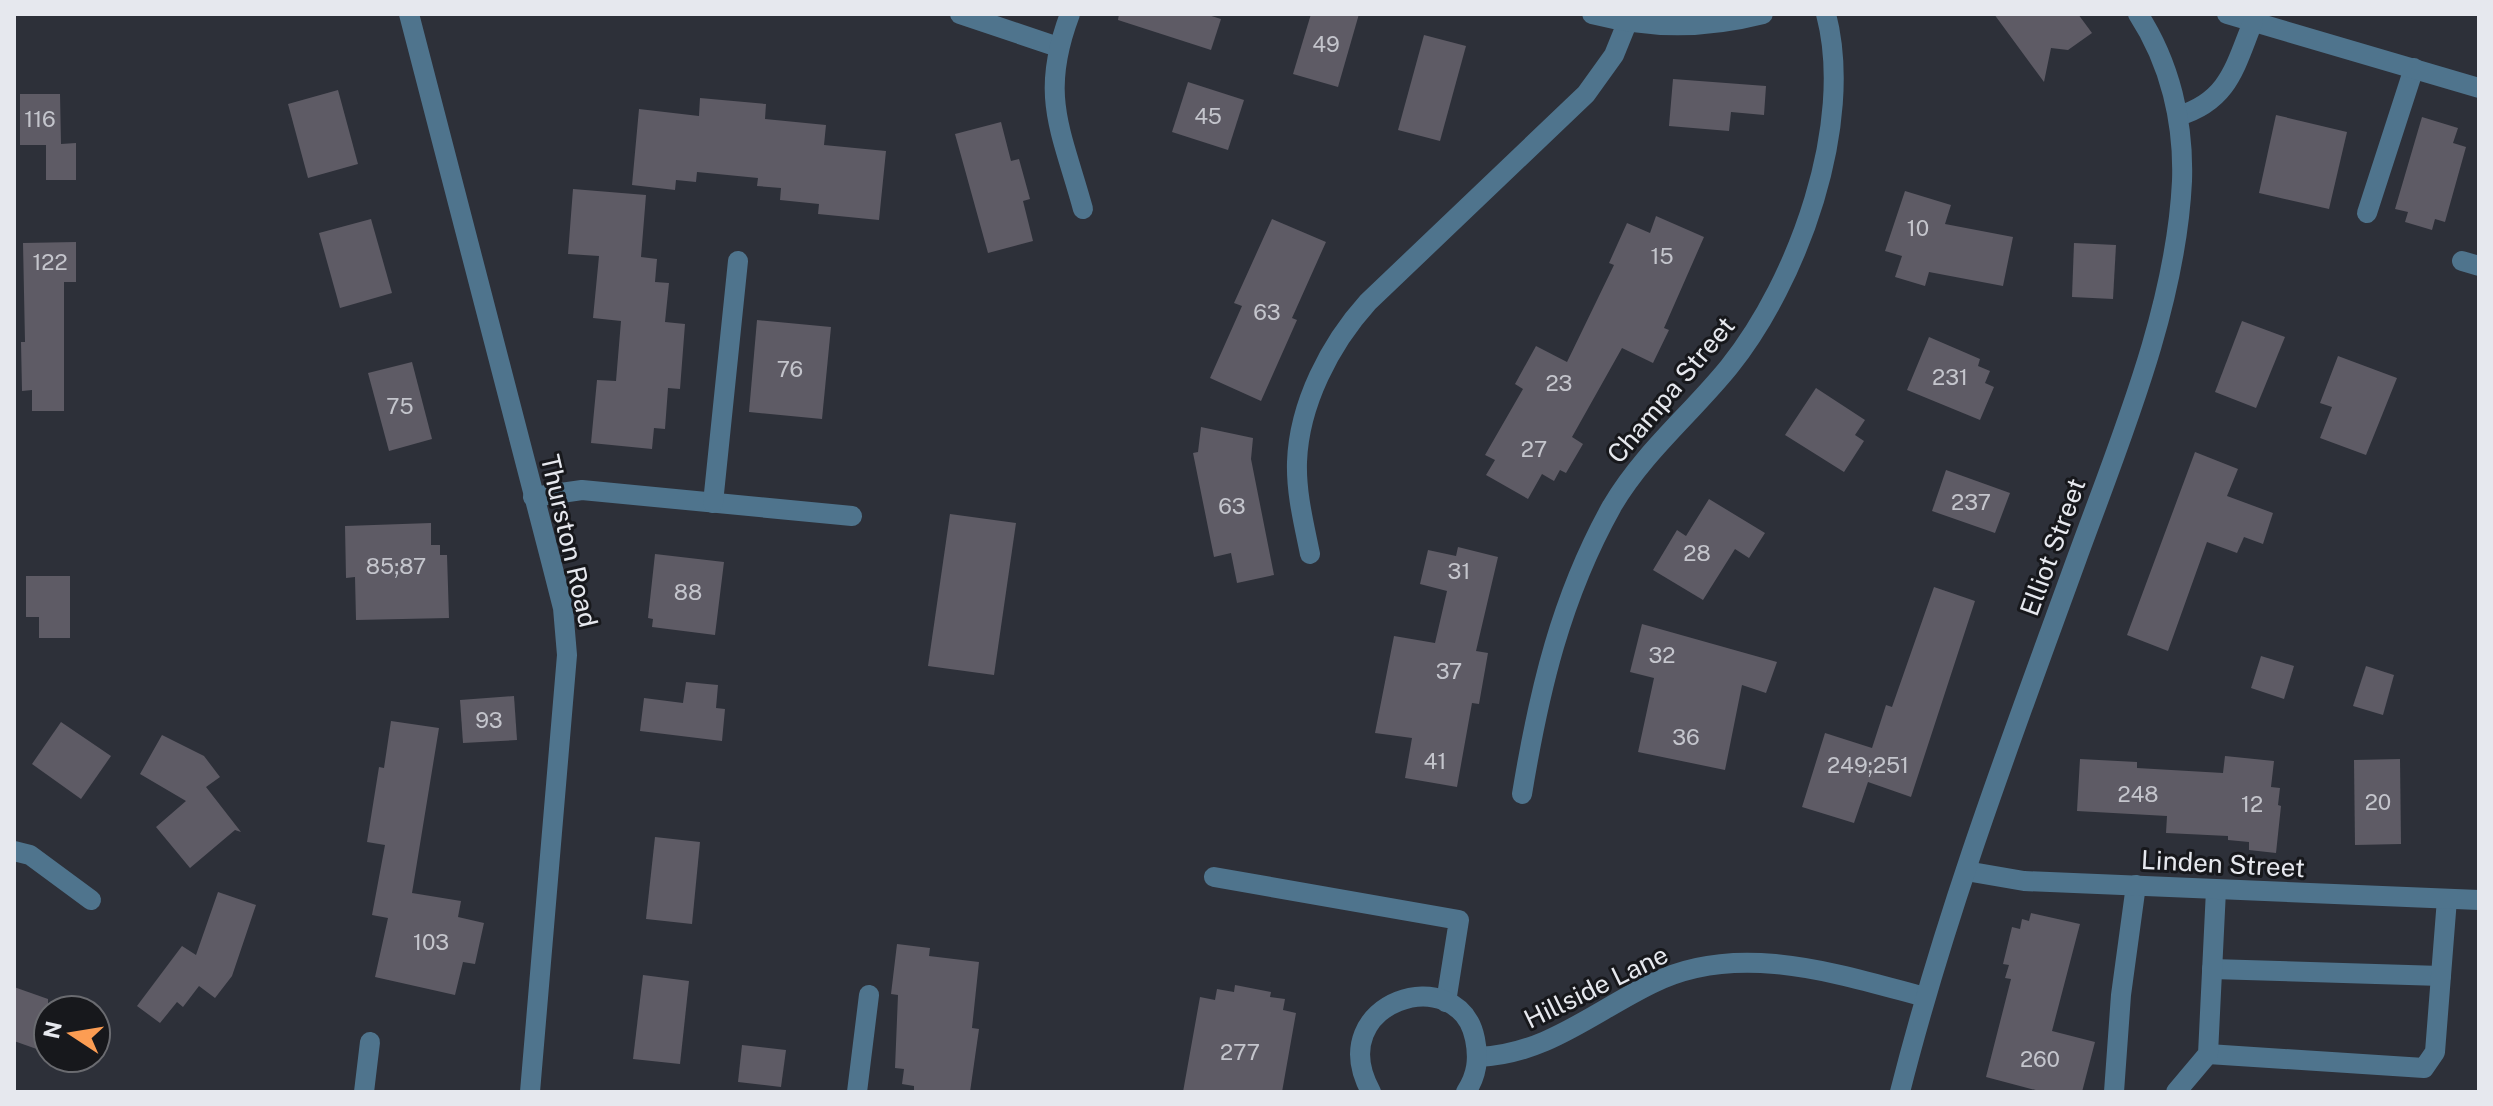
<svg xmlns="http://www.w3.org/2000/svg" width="2493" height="1106" font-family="'Public Sans',sans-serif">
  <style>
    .building { fill: #5e5b65 }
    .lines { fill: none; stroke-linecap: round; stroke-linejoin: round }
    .service { stroke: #4f748d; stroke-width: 20 }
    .minor { stroke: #4f748d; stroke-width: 20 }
    .tertiary { stroke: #4f748d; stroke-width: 20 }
    .labels { text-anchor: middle; stroke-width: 6; stroke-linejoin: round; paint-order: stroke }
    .number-label { font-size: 22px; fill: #c4c5cc }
    .street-label { font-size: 26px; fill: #e6e8ee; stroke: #17181c }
  </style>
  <rect width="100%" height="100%" fill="#2d3039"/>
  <g class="building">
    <polygon points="1119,14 1205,14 1221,19 1211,50 1118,20"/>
    <polygon points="1311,14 1359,14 1338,87 1293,74"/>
    <polygon points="1994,14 2078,14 2092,33 2068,50 2051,48 2044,82"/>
    <polygon points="1424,35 1466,46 1440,141 1398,130"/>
    <polygon points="1673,79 1766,86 1764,115 1731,112 1729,131 1669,126"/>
    <polygon points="1188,82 1244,100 1228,150 1172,132"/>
    <polygon points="338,90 358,164 308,178 288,104"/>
    <polygon points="20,94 60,94 61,144 76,143 76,180 46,180 46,145 20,145"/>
    <polygon points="700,98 766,104 765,119 826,125 824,145 886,151 879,220 818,214 819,204 780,200 781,188 757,186 758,178 697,172 696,182 676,180 675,190 632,185 639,109 699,116"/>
    <polygon points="2276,115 2347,132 2329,209 2259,193"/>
    <polygon points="2422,117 2458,128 2453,143 2466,147 2445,222 2435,219 2432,230 2405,222 2408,212 2395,209"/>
    <polygon points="1001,122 1011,161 1019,159 1030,199 1023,201 1033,241 988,253 955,134"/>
    <polygon points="573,189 646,195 641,257 657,259 655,282 669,283 665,322 685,324 680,389 668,388 665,429 654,428 652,449 591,443 597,380 616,381 621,321 593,318 599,256 568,254"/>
    <polygon points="1905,191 1951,205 1945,224 2013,237 2003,286 1929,272 1925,286 1895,277 1902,256 1885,251"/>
    <polygon points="1656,216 1704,237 1664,328 1669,330 1653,363 1622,348 1572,437 1583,444 1566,473 1560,470 1554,481 1542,474 1528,499 1486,475 1495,460 1485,455 1523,389 1515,384 1536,346 1567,362 1614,265 1609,263 1627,223 1650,233"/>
    <polygon points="371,219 392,293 340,308 319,233"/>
    <polygon points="1272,219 1326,242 1292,318 1297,320 1261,401 1210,378 1242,306 1234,303"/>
    <polygon points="76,242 76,282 64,282 64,411 32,411 32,390 22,391 21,342 25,342 23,243"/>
    <polygon points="2074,243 2116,245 2113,299 2072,297"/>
    <polygon points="757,320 831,327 822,419 749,412"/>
    <polygon points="2242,321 2285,337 2256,408 2215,392"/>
    <polygon points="1929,337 1980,359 1978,366 1990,371 1985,383 1994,387 1980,420 1907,390"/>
    <polygon points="2338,356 2397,378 2366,455 2320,438 2332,407 2320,403"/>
    <polygon points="412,362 432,439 389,451 368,373"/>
    <polygon points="1816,388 1865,420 1855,435 1864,441 1844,472 1785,435"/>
    <polygon points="1201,427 1253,438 1251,459 1274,575 1237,583 1231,553 1214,557 1193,453 1198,452"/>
    <polygon points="2195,452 2238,469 2227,496 2273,513 2263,544 2244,537 2237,553 2207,542 2168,651 2127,635"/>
    <polygon points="1946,470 2010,493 1995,533 1932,511"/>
    <polygon points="1709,499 1765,533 1749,558 1735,549 1703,600 1653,570 1677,530 1686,536"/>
    <polygon points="950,514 1016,523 994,675 928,666"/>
    <polygon points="431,523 431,545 440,545 440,555 447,555 449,618 356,620 355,577 346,578 345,526"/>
    <polygon points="1458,547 1498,557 1476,651 1488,653 1479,704 1472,703 1457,787 1405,778 1412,738 1375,733 1394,636 1435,643 1447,591 1420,584 1428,550 1456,556"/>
    <polygon points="655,554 724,562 715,635 652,627 653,619 648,618"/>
    <polygon points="26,576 70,576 70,638 39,638 39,617 26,617"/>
    <polygon points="1934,587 1975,601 1911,797 1868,782 1854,823 1802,807 1825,733 1872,748 1886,705 1892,707"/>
    <polygon points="1642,624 1777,662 1766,693 1742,685 1725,770 1638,752 1654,678 1630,672"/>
    <polygon points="2261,656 2294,666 2284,699 2251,688"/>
    <polygon points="2366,666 2394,675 2383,715 2353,706"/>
    <polygon points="686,682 718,685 716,708 725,709 722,741 640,731 644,698 683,703"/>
    <polygon points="514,696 517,740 463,743 460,700"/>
    <polygon points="391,721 439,728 412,893 461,901 458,917 484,923 475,964 463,962 455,995 375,977 388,918 372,915 385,845 367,842 379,767 384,768"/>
    <polygon points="61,722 111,756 81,799 32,764"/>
    <polygon points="162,735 204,756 220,777 206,787 241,832 235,830 190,868 156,827 186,801 140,774"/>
    <polygon points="2225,756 2274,761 2271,787 2280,788 2278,805 2281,806 2276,853 2249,850 2249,842 2228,840 2228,836 2166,833 2167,816 2077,811 2080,759 2137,762 2137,768 2223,773"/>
    <polygon points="2400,759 2401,844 2355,845 2354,760"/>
    <polygon points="655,837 700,842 692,924 646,919"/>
    <polygon points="218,892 256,905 232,976 215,998 199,986 183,1007 177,1002 160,1023 137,1006 182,946 196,955"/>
    <polygon points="2031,913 2080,924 2052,1031 2095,1042 2082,1092 2043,1092 1986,1077 2011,979 2005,978 2009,965 2003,964 2012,927 2020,929 2022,919 2029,921"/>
    <polygon points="897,944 930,948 929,956 979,962 972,1028 979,1029 970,1092 914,1092 914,1086 902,1084 904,1069 895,1068 898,995 891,994"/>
    <polygon points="643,975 689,981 680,1064 633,1059"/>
    <polygon points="1235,985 1271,992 1270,997 1285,999 1283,1010 1296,1013 1282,1092 1183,1092 1200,997 1215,1000 1217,989 1234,992"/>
    <polygon points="14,987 48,999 48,1053 14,1041"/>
    <polygon points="742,1045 786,1050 781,1087 738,1082"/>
  </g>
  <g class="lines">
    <g class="service">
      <polyline points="960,14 1058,47"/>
      <path d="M1070,14c-31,82 -9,115 13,195"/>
      <polyline points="2367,213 2414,68"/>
      <polyline points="2462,261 2479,266"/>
      <polyline points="533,497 582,490 852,516"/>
      <polyline points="713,503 738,261"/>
      <path d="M1310,554c-6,-30 -14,-61 -13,-92 2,-58 33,-118 71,-160l218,-208 28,-39 13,-32"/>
      <polyline points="1214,877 1459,920 1446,1002"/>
      <polyline points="2212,969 2441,976"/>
      <polyline points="2208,1054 2424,1068 2435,1052 2447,899"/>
      <path d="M1479,1057c67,-3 113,-44 172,-73 86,-44 187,-10 274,13"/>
      <polyline points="364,1092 370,1042"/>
      <polyline points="857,1092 869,995"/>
      <path d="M1371,1092c-50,-91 88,-133 104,-53 4,20 2,36 -9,53"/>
      <polyline points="2114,1092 2121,995 2136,885"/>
      <polyline points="2176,1092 2208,1054 2216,890"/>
    </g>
    <g class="minor">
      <polyline points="409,14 551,561 563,608 567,655 530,1092"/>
      <path d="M1592,14c59,15 112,15 171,0"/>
      <polyline points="2227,14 2479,88"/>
      <path d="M2178,116c51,-15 57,-50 75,-94"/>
      <path d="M1522,794c17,-103 39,-197 90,-288 32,-54 78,-91 117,-139 69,-86 126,-243 97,-353"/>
      <polyline points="14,851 30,855 91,900"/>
      <polyline points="1966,871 2024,881 2479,900"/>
    </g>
    <path class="tertiary" d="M1900,1092c46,-182 113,-358 177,-534 43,-118 99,-250 105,-377 2,-59 -12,-118 -44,-167"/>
  </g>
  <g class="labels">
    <g class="number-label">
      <text x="1326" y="52">49</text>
      <text x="1208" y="124">45</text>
      <text x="40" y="127">116</text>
      <text x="1918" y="236">10</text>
      <text x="1662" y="264">15</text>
      <text x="50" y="270">122</text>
      <text x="1267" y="320">63</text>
      <text x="790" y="377">76</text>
      <text x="1950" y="385">231</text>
      <text x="1559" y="391">23</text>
      <text x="400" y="414">75</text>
      <text x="1534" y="457">27</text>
      <text x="1971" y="510">237</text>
      <text x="1232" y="514">63</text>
      <text x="1697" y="561">28</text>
      <text x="396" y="574">85;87</text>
      <text x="1459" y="579">31</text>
      <text x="688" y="600">88</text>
      <text x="1662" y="663">32</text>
      <text x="1449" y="679">37</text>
      <text x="489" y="728">93</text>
      <text x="1686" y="745">36</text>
      <text x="1435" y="769">41</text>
      <text x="1868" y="773">249;251</text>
      <text x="2138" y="802">248</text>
      <text x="2378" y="810">20</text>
      <text x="2252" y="812">12</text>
      <text x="431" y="950">103</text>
      <text x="1240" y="1060">277</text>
      <text x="2040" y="1067">260</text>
    </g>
    <g class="street-label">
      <text transform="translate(1671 390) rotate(-50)" y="9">Champa Street</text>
      <text transform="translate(569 541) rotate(77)" y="9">Thurston Road</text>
      <text transform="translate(2053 547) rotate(-70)" y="9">Elliot Street</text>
      <text transform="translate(2223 864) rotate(3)" y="9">Linden Street</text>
      <text transform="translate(1596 987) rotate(-26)" y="9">Hillside Lane</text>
    </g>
  </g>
  <rect width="2493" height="1106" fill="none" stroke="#e6e8ee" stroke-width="32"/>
  <g transform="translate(72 1034) rotate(282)"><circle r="38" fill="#17181c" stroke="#6a6b70" stroke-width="2"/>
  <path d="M0-6L14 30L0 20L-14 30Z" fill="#fc9d53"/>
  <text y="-12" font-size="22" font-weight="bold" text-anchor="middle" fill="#e6e8ee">N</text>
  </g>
</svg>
